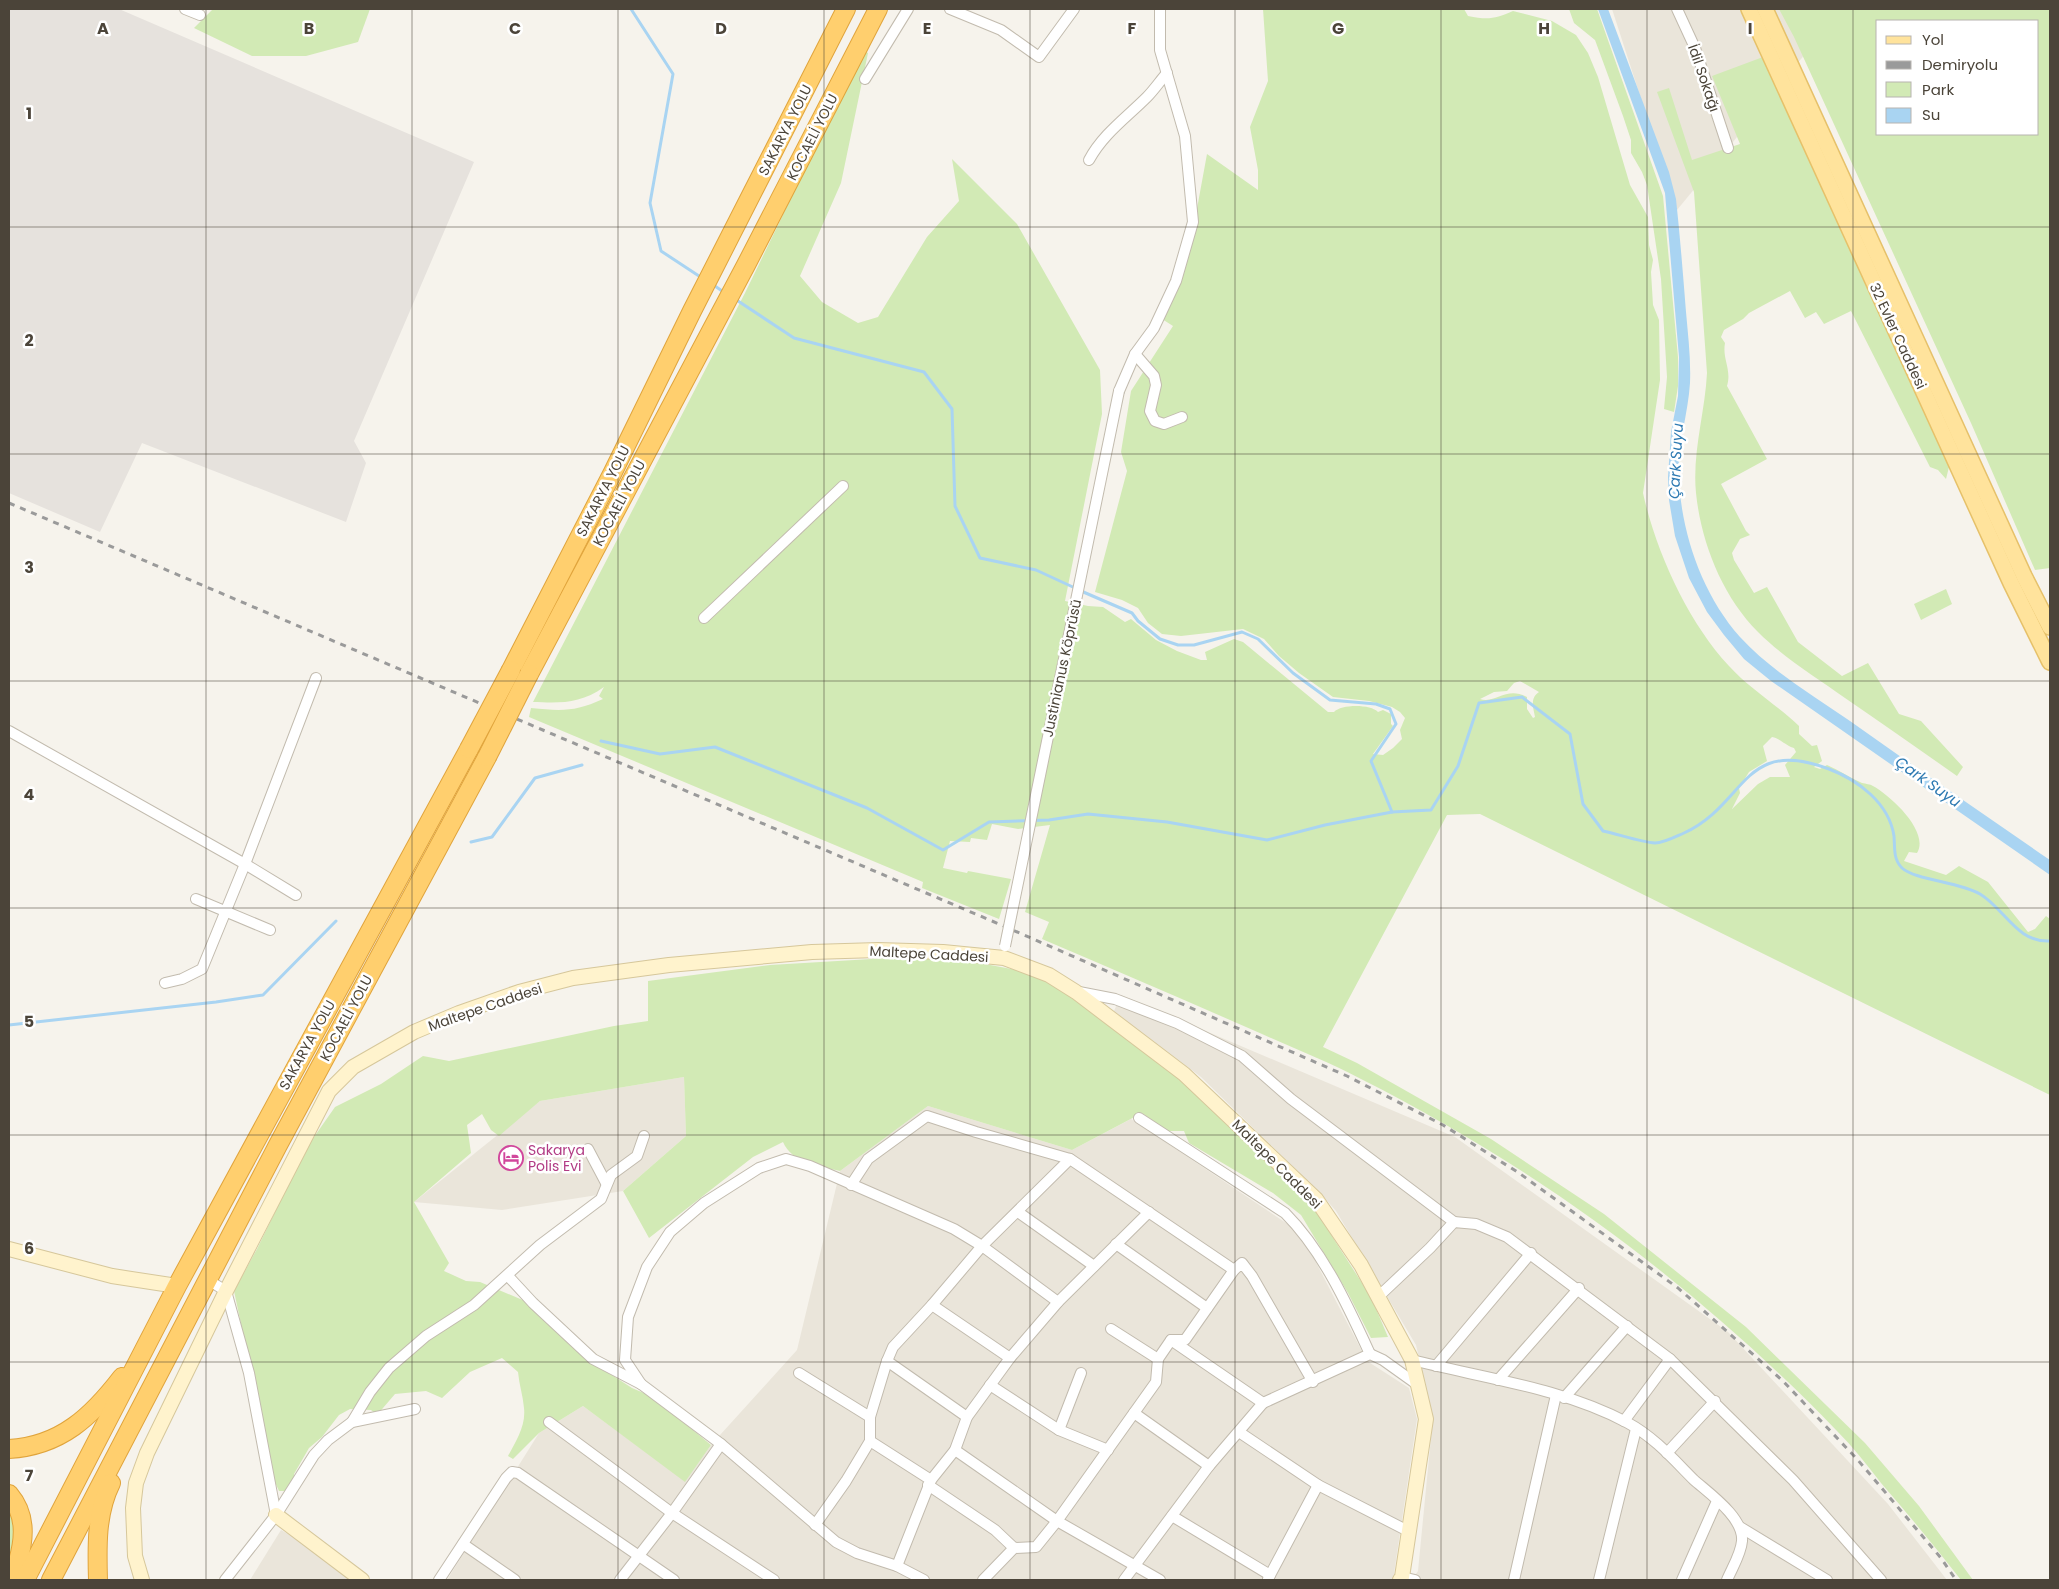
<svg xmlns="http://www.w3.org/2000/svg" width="2059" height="1589" font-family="Poppins,sans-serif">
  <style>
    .residential { fill: #eae5da }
    .industrial { fill: #e6e2dd }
    .green { fill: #d2eab5; fill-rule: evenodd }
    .water { fill: #a9d4f2 }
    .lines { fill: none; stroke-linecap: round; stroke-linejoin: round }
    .stream { stroke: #a9d4f2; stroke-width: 3 }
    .street-casing { stroke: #c2bbae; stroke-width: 12 }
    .secondary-casing { stroke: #d6c79b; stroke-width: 16 }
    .primary-casing { stroke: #e6c16a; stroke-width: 18 }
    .highway-casing { stroke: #e0a43c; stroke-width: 20 }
    .street { stroke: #fff; stroke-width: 10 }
    .secondary { stroke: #fff3cd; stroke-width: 14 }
    .primary { stroke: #ffe39c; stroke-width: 15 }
    .highway { stroke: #ffcf6e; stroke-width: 18 }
    .rail { stroke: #9a9a9a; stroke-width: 3; stroke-dasharray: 6 6; stroke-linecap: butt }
    .street-bridge-casing { stroke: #c2bbae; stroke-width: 12; stroke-linecap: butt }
    .highway-bridge-casing { stroke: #e0a43c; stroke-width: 20; stroke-linecap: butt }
    .street-bridge { stroke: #fff; stroke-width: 10 }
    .highway-bridge { stroke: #ffcf6e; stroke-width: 18 }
    .grid { fill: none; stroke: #4b4439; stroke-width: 1; stroke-opacity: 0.55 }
    .labels { text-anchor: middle; stroke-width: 5; stroke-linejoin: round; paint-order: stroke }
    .street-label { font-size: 14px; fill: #4b4439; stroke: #fff }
    .hotel-label { font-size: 14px; fill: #b23c85; stroke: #fff; text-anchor: start }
    .water-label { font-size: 15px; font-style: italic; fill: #2e7ab2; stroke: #fff }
    .grid-label { font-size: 16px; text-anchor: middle; font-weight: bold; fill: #4b4439; stroke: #fff; stroke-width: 5; stroke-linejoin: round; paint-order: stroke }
  </style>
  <rect width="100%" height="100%" fill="#f6f3ec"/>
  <g class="residential">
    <polygon points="1612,9 1834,9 1829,25 1677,210"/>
    <polygon points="1121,995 1455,1137 1728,1332 1888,1504 1947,1580 1412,1580 1418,1571 1433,1417 1416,1345 1336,1211 1322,1195 1201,1077 1114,1011"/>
    <polygon points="684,1077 686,1136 623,1191 502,1210 414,1202 540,1101"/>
    <polygon points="928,1106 1072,1150 1131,1119 1289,1225 1306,1243 1367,1361 1409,1388 1417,1419 1393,1580 447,1580 539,1433 583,1406 685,1481 711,1445 797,1350 840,1171"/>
    <polygon points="281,1530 342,1564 360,1580 250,1580"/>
  </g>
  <polygon class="industrial" points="9,9 119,9 474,162 354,441 366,463 346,522 142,443 100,532 9,493"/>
  <g class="green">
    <polygon points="213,9 370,9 358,42 306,56 252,56 194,28"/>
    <path d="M1263,9h201l4,7c20,4 27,3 45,-5l39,10 24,14 12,18 10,24 32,108 18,32 1,28 4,15 -2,12 2,33 6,15 1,60 -17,113c13,59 45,129 86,173 21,23 48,39 70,60v8l13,12 5,-1 5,16 -8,6 6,2 7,-4c12,5 23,13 35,18 4,1 8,1 11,3 18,10 57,46 44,67l-8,-1 -5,9 42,14 13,-9 29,16 40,50 7,-3 11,-13 4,3v176l-570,-281 -33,1 -124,232 34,16 134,76 113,75 142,113 119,116 54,63 54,74h-12c-26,-33 -52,-65 -80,-97 -14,-18 -28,-36 -44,-52 -138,-143 -299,-263 -476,-352 -32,-17 -66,-30 -99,-45 -73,-32 -147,-64 -220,-95l7,-17 -24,-10 25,-87 -32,4 -26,-5 -5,16 -16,-2 -1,4 -20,-1 -7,27 24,5 1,-2 43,8 -12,40 -77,-31 1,-6 -394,-165 2,-9c30,3 44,4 72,-9l-4,-3 5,-9c-24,17 -43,16 -71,15l212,-409 118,-243 5,3 -27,130 -41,93 22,26 36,21 20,-6 49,-80 32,-36 -7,-42 65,65 83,146 2,44 -37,187 23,5 15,1 22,15 6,-3 25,21 21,11 24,9h6l-2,-8 29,-13 9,3 85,70h6c7,-8 37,-8 44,0l5,-2 8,4v10l2,2 -20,28 10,1 10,-7 9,-9 -2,-9 5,-12 -5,-6 -8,-5 -23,-6 -36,-4 -34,-24 -20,-17 -15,-17 -21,-10 -62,7 -19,-2 -14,-11 -10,-15 -16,-8 -27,-8 32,-121 -6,-19 10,-61 42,-65 -11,-7 34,-105 11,-60 51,36v-20l-8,-43 18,-46zM1520,681l19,11c-9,6 -6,15 -4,25l-2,1 -6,-9v-12c-21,-11 -31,7 -47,2l14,-7 13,-1 7,-8zM1772,737c9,2 13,8 22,11l2,4 -11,13 5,12h-20l-12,7 -26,25 8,-16 -1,-5 10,-16 18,-11 -4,-15z"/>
    <polygon points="1569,9 1597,9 1663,196 1678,357 1678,386 1674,412 1664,409 1667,377 1661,279 1647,185 1642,172 1631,153 1631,140 1623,116 1595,40 1574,23"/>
    <path d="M1779,9h271v559l-15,2 -64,-147 -177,-386zM1878,21h160v113h-160z"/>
    <path d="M1763,57l186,410 -3,12 -8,-9 -8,-3 -79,-156 -27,13 -8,-12 -11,6 -15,-27 -41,22 -6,6 -19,11 -3,7 4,6c-3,16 7,26 2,43l40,73 -46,25 25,47 4,4 -10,4 -8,14 2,7 20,33 13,-6 31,55 44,34 26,-13 31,51 22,7 42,46 -6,9c-37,-26 -74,-52 -112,-78 -29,-21 -61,-40 -87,-66 -36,-36 -57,-90 -62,-139 -4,-40 9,-80 11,-120l-13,-181 -37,-100 12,-4 23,72 48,-16 -28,-68z"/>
    <polygon points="1946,589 1952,604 1921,620 1914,604"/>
    <path d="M922,956l26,1 80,15 44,22 100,75 141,135 22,37 36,56 17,40 -17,1 -23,-45 -47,-78 -28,-22 -84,-50 -5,-12h-17l-25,-18 -70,37 -144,-44 -88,65c-21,-5 -48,-8 -57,-29l-30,15 -104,81 -26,-47 63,-55 -2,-59 -144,24 -41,35 -8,-6 -9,-16 -15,11 4,28 -57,49 35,61 -5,8 22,10 14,1 45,19 79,69 28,18 21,9 58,48 -26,37 -102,-76 -44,27 -26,26 -5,-3c8,-15 18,-30 16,-48 -1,-12 -5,-24 -6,-36l-16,-14 -32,14 -28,26 -16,-7 -31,3 -18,21 -6,-5 -21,-1 -11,6 -17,22 -13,11 -15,26 1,7 -6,10h-10l-5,-11 -40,-189 23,-42 50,-102 28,-40 46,-23 42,-28 26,5 165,-35 34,-5v-40l122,-16z"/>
    <path d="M9,1508c14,19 4,50 0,72z"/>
  </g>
  <path class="water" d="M1598,9h10l61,163 7,27c4,37 7,75 10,113 2,23 5,47 4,71 -2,33 -14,66 -11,100 4,55 24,112 61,154 31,34 73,58 110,84 66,47 133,93 200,139v15l-279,-194 -27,-22 -20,-24 -17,-23 -18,-34 -14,-42 -6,-36 -1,-23 3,-45 7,-36 1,-39 -14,-164z"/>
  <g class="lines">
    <g class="stream">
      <polyline points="631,9 673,74 650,203 661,251 702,278"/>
      <polyline points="712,284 725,293"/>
      <polyline points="735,299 794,338 924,372 952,409 955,506 980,558 1036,570 1075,588"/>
      <polyline points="1081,591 1132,613 1138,621 1160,639 1178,645 1194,645 1242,632 1258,639 1293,673 1330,700 1376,704 1390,709 1396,724 1371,761 1392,812"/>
      <path d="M601,741l59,13 55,-7 152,61 76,42 46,-28 60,-2 39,-6 79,8 100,18 58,-15 67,-13 39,-2 27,-44 21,-63 43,-6 48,37 13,70 20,27c15,3 37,11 52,12 9,0 20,-6 29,-10 63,-29 58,-97 145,-64 29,11 60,34 65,67 1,12 -1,23 8,32 13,12 58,14 78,26 25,15 37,49 70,47"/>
      <polyline points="471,842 492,837 535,778 582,765"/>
      <polyline points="9,1025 216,1002 263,995 336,921"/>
    </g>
    <defs>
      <g id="street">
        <polyline points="185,9 200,15"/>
        <polyline points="950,9 1001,30 1039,57 1074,9"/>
        <polyline points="1677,9 1695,48 1728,148"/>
        <polyline points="865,79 908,9"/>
        <path d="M1089,160c14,-26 37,-42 58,-63 7,-7 13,-16 20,-24"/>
        <polyline points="1135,354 1154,376 1156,385 1150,411 1155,421 1164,424 1182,417"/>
        <polyline points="1119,391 1135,354 1154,328 1176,281 1193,222 1185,136 1160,50 1160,9"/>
        <polyline points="704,618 843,486"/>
        <polyline points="9,731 245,864 296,895"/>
        <polyline points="196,899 270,930"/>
        <polyline points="165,983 182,979 202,969 245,864 316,678"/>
        <polyline points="1079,992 1115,999 1177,1023 1242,1056 1291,1099 1454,1222"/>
        <path d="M1139,1118l146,95c38,38 63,93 85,141"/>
        <polyline points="588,1149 606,1183"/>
        <polyline points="851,1185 868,1159 927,1116 976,1132 1070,1159"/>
        <polyline points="1018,1212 1094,1266"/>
        <polyline points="1116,1244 1207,1308"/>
        <polyline points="508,1276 533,1303 593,1359 641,1384 721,1444 836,1542 857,1553 897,1566 924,1580"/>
        <polyline points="208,1280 226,1291 249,1373 276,1515"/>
        <polyline points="1378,1297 1430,1248 1454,1222 1476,1224 1507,1237 1670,1359 1793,1480 1881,1580"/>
        <polyline points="932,1305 1010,1358"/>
        <polyline points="1111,1329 1158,1359"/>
        <polyline points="1171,1340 1263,1403"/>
        <path d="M1412,1360c71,18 151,28 216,63 26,14 46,37 66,57 16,14 50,38 48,61 -1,13 -10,27 -15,39"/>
        <polyline points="887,1361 967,1417"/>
        <polyline points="1436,1366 1531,1253"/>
        <polyline points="799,1373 870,1417"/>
        <polyline points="1498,1380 1579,1288"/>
        <polyline points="641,1384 625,1360 628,1317 647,1267 670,1232 704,1203 759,1168 786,1159 810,1166 954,1229 982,1246 1058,1302"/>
        <polyline points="990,1385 1059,1430 1108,1450"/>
        <polyline points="1564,1398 1627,1326"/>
        <polyline points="1134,1413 1209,1466"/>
        <polyline points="1624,1421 1670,1359"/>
        <polyline points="352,1422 370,1392 389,1368 426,1336 474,1305 540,1245 601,1199 611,1175 637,1156 644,1136"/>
        <polyline points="549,1422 672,1513 774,1580"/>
        <polyline points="1059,1430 1081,1373"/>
        <polyline points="1239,1432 1318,1485 1410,1532"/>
        <polyline points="870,1441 931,1480"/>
        <polyline points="955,1450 1057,1521 1160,1580"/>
        <polyline points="1667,1453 1715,1401"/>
        <polyline points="928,1485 995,1530 1014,1548"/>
        <polyline points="1172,1516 1270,1575"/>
        <polyline points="815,1525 846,1481 870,1441 870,1417 887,1361 893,1347 932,1305 982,1246 1070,1159 1234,1270"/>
        <polyline points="1740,1527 1827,1580"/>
        <polyline points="463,1544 515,1580"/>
        <polyline points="897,1566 931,1480 955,1450 967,1417 1010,1358 1058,1302 1149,1212"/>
        <polyline points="1402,1577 1415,1580"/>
        <polyline points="1268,1579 1318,1485"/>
        <polyline points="225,1580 276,1515 314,1455 328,1440 352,1422 415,1409"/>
        <polyline points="439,1580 506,1478 512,1472 518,1473 674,1580"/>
        <polyline points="620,1580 672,1513 721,1444"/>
        <polyline points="983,1580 1014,1548 1036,1547 1057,1521 1156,1382 1158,1359 1171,1340 1185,1340 1234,1270 1242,1263 1252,1276 1313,1382"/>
        <polyline points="1124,1580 1209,1466 1263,1403 1370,1354 1383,1360 1418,1385"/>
        <polyline points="1514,1580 1556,1395"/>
        <polyline points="1599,1580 1636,1429"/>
        <polyline points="1682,1580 1717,1501"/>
      </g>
      <g id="secondary">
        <polyline points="9,1249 112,1276 177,1286"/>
        <polyline points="276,1515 362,1580"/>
        <polyline points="142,1580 135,1556 133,1508 136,1483 147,1453 226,1291 329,1091 353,1067 414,1032 459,1013 519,992 573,978 669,965 812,952 878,950 943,952 1004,958 1049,975 1076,992 1184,1074 1316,1199 1361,1265 1412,1360 1426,1419 1402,1577 1400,1580"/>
      </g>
      <g id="primary">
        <polyline points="1749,9 2011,583 2050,662"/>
        <polyline points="1765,9 2024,576 2050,627"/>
      </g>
      <g id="highway">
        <polyline points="511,670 613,472 692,311 846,9"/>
        <polyline points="529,674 746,265 878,9"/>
        <path d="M9,1449c52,-3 83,-33 113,-72"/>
        <path d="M9,1494c17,20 16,43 9,67 -1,6 -1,13 -4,19"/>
        <polyline points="25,1580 177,1286 469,749"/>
        <polyline points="51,1580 278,1145 487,757"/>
        <path d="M98,1580c-1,-33 -2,-67 13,-97"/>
      </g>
    </defs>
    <use href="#street" class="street-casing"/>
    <use href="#secondary" class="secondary-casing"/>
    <use href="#primary" class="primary-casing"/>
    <use href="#highway" class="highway-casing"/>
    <use href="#street" class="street"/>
    <use href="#secondary" class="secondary"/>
    <use href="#primary" class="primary"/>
    <use href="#highway" class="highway"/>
    <polyline class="rail" points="9,503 992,921 1347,1076 1443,1125 1519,1173 1678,1288 1783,1381 1857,1459 1941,1558 1956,1580"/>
    <defs>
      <polyline id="street-bridge" points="1005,946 1119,391"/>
      <g id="highway-bridge">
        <polyline points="469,749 511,670"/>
        <polyline points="487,757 529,674"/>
      </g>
    </defs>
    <use href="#street-bridge" class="street-bridge-casing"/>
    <use href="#highway-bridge" class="highway-bridge-casing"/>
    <use href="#street-bridge" class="street-bridge"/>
    <use href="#highway-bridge" class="highway-bridge"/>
  </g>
  <path class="grid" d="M206,9v1571M412,9v1571M618,9v1571M824,9v1571M1030,9v1571M1235,9v1571M1441,9v1571M1647,9v1571M1853,9v1571M9,227h2041M9,454h2041M9,681h2041M9,908h2041M9,1135h2041M9,1362h2041"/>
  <defs>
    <symbol id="hotel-ring" viewBox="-11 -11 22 22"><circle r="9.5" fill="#fff" stroke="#d1479c" stroke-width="1.5"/><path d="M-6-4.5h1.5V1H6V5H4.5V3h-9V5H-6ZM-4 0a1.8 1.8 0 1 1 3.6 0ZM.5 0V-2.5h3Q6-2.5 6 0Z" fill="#d1479c"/></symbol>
  </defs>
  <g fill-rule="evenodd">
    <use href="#hotel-ring" x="497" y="1144" width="28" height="28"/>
  </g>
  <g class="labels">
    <g class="street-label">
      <text transform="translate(1704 78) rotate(71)" y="5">İdil Sokağı</text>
      <text transform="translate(785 130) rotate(-63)" y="5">SAKARYA YOLU</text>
      <text transform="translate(812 137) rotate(-63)" y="5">KOCAELİ YOLU</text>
      <text transform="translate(1898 336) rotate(65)" y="5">32 Evler Caddesi</text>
      <text transform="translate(603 491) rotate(-63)" y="5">SAKARYA YOLU</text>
      <text transform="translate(619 503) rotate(-62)" y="5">KOCAELİ YOLU</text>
      <text transform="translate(1062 668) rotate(-78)" y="5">Justinianus Köprüsü</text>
      <text transform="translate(929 954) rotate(3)" y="5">Maltepe Caddesi</text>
      <text transform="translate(485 1007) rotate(-19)" y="5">Maltepe Caddesi</text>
      <text transform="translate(346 1018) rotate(-62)" y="5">KOCAELİ YOLU</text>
      <text transform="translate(307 1045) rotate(-61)" y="5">SAKARYA YOLU</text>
      <text transform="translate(1277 1164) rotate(45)" y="5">Maltepe Caddesi</text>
    </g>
    <g class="hotel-label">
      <text x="528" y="1155">Sakarya<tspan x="528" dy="16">Polis Evi</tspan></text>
    </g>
    <g class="water-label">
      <text transform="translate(1676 461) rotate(-87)" y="5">Çark Suyu</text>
      <text transform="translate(1928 782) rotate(35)" y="5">Çark Suyu</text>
    </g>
  </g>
  <g class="grid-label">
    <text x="103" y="34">A</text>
    <text x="309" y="34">B</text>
    <text x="515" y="34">C</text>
    <text x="721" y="34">D</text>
    <text x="927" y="34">E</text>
    <text x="1132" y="34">F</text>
    <text x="1338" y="34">G</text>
    <text x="1544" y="34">H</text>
    <text x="1750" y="34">I</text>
    <text x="29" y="119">1</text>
    <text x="29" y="346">2</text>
    <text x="29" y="573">3</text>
    <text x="29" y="800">4</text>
    <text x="29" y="1027">5</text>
    <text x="29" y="1254">6</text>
    <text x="29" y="1481">7</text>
  </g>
  <rect width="2059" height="1589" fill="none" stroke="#4b4439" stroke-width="20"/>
  <rect x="1876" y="20" width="162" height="115" fill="#ffffff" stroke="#b7b4b0"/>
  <rect x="1886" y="36" width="25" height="8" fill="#ffe39c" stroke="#b7b4b0"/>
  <text x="1922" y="45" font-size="15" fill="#4b4439">Yol</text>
  <rect x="1886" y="61" width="25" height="8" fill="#9a9a9a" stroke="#b7b4b0"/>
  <text x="1922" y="70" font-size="15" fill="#4b4439">Demiryolu</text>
  <rect x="1886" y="82" width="25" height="15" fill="#d2eab5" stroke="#b7b4b0"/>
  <text x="1922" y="95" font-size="15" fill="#4b4439">Park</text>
  <rect x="1886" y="108" width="25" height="15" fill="#a9d4f2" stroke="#b7b4b0"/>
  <text x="1922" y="120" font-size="15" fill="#4b4439">Su</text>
</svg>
